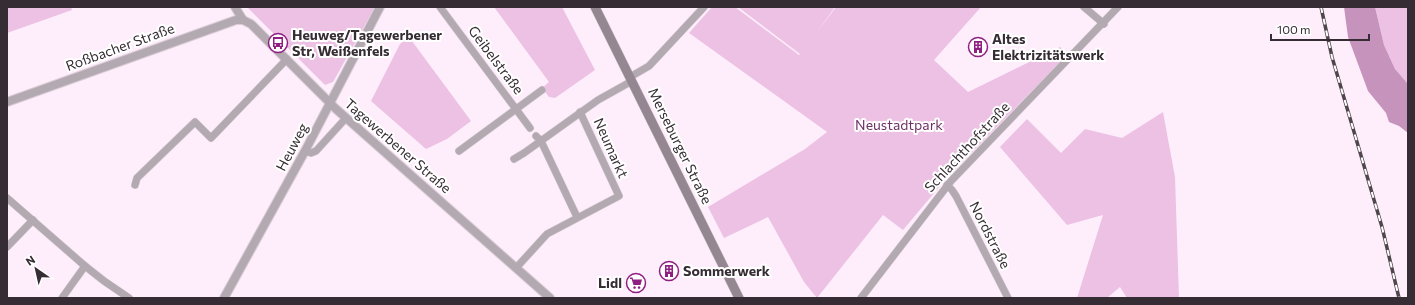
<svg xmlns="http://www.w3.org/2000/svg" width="1415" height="305" font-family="Commissioner,sans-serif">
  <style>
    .green { fill: #ecc1e3 }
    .water { fill: #c693bc }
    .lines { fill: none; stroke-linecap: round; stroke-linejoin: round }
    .minor-casing { stroke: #dacbd7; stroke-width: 8 }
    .tertiary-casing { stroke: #dacbd7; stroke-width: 10 }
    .secondary-casing { stroke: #dacbd7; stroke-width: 10 }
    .minor { stroke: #b3aab1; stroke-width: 7 }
    .tertiary { stroke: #b3aab1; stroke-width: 8 }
    .secondary { stroke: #948791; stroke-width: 9 }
    .rail-casing { stroke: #4f464c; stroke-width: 3.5 }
    .rail { stroke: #fff; stroke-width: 2; stroke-dasharray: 6; stroke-linecap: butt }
    .labels { text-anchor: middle; stroke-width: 4; stroke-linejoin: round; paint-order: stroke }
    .poi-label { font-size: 14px; font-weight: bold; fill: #352d33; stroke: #fff; text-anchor: start }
    .street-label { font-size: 14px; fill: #352d33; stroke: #fff }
    .park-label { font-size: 14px; fill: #6e3165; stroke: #fff }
  </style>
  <rect width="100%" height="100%" fill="#feeefb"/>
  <g class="green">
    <polygon points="7,7 71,7 72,10 7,33"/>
    <polygon points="247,7 375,7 333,82 325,85"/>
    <polygon points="494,7 562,7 595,70 555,98 549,97 542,88 549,82"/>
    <polygon points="712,7 735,7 799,55 800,54 738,7 835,7 817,32 836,7 981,7 934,60 968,92 1060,47 1068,54 945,180 903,230 883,215 817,298 804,282 768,217 724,238 708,207 805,149 827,132 689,33"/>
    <polygon points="1375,7 1408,7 1408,84 1395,69 1384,45"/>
    <polygon points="409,37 471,121 447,139 426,149 371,101 400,44"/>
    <polygon points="1163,112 1175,177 1179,298 1127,298 1120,287 1107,298 1077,298 1103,215 1067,225 1000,147 1027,119 1061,153 1085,129 1122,138"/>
  </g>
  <polygon class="water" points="1344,7 1375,7 1384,45 1395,69 1408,84 1408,133 1399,126 1389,122 1386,113 1368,91 1348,37"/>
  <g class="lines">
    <defs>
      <g id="minor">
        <polyline points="440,7 530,128"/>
        <polyline points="1084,7 1104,24"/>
        <polyline points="630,77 649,66 704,7"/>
        <polyline points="536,136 541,141 577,217"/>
        <polyline points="305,151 311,153 316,151 346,118"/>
        <polyline points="459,151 542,90"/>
        <polyline points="514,159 524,153 598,100 632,81"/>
        <polyline points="135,185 137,178 195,122 211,138 287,59"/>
        <polyline points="947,185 952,190 956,196 1008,298"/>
        <polyline points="7,198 85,266 104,281 129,298"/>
        <polyline points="7,247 33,220"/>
        <polyline points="516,268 547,234 619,196 580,112"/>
        <polyline points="62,298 85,266"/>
        <polyline points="861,298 951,181 1118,7"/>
      </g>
      <g id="tertiary">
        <polyline points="235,7 243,20 251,24 336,109 550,298"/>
        <polyline points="7,102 236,20 243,20"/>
        <polyline points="224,298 305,151 380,7"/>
      </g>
      <polyline id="secondary" points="595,7 739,298"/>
    </defs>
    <use href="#minor" class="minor-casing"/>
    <use href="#tertiary" class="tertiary-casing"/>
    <use href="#secondary" class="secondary-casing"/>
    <use href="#minor" class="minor"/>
    <use href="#tertiary" class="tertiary"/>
    <use href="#secondary" class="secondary"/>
    <defs>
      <polyline id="rail" points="1321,7 1332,57 1382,227 1399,298"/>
    </defs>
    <use href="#rail" class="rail-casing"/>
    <use href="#rail" class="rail"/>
  </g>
  <defs>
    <symbol id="bus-ring" viewBox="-11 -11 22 22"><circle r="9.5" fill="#fff" stroke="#8f2082" stroke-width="1.5"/><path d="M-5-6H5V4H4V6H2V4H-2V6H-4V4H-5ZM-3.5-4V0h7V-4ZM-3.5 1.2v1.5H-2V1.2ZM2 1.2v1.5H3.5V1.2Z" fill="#8f2082"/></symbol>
    <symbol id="building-ring" viewBox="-11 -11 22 22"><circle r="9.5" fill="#fff" stroke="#8f2082" stroke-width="1.5"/><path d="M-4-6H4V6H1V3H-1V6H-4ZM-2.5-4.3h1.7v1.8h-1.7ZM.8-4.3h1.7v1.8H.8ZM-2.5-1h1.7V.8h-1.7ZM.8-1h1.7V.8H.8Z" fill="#8f2082"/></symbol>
    <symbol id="supermarket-ring" viewBox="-11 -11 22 22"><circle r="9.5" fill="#fff" stroke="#8f2082" stroke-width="1.5"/><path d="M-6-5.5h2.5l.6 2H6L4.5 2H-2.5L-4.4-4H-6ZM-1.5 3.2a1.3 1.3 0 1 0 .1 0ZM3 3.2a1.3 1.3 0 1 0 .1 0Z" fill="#8f2082"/></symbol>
  </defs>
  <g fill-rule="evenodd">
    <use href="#bus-ring" x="267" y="32" width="22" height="22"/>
    <use href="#building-ring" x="967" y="36" width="22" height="22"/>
    <use href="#building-ring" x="658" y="260" width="22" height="22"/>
    <use href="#supermarket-ring" x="625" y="272" width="22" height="22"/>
  </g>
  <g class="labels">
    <g class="poi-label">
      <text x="292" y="40">Heuweg/Tagewerbener<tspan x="292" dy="16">Str, Weißenfels</tspan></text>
      <text x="992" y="44">Altes<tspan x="992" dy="16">Elektrizitätswerk</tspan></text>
      <text x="683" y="276">Sommerwerk</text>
      <text x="622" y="288" text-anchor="end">Lidl</text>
    </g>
    <g class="street-label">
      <text transform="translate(120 47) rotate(-20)" y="5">Roßbacher Straße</text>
      <text transform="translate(496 60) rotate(53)" y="5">Geibelstraße</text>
      <text transform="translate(398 146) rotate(41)" y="5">Tagewerbener Straße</text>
      <text transform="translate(680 146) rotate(64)" y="5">Merseburger Straße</text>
      <text transform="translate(292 147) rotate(-62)" y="5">Heuweg</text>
      <text transform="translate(967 147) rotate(-47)" y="5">Schlachthofstraße</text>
      <text transform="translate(611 148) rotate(66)" y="5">Neumarkt</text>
      <text transform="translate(990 235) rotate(63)" y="5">Nordstraße</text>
    </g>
    <g class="park-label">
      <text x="899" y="130">Neustadtpark</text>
    </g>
  </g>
  <rect width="1415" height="305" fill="none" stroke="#352d33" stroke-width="16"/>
  <g transform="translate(36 269) rotate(326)" stroke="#ffffff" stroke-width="3" paint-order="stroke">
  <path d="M0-3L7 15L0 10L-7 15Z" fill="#352d33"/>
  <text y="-6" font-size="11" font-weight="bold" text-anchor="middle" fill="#352d33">N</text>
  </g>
  <path d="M1271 34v6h98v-6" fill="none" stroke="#352d33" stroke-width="2"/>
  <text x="1277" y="34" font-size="12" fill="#352d33" stroke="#ffffff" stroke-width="3" paint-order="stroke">100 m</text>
</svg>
